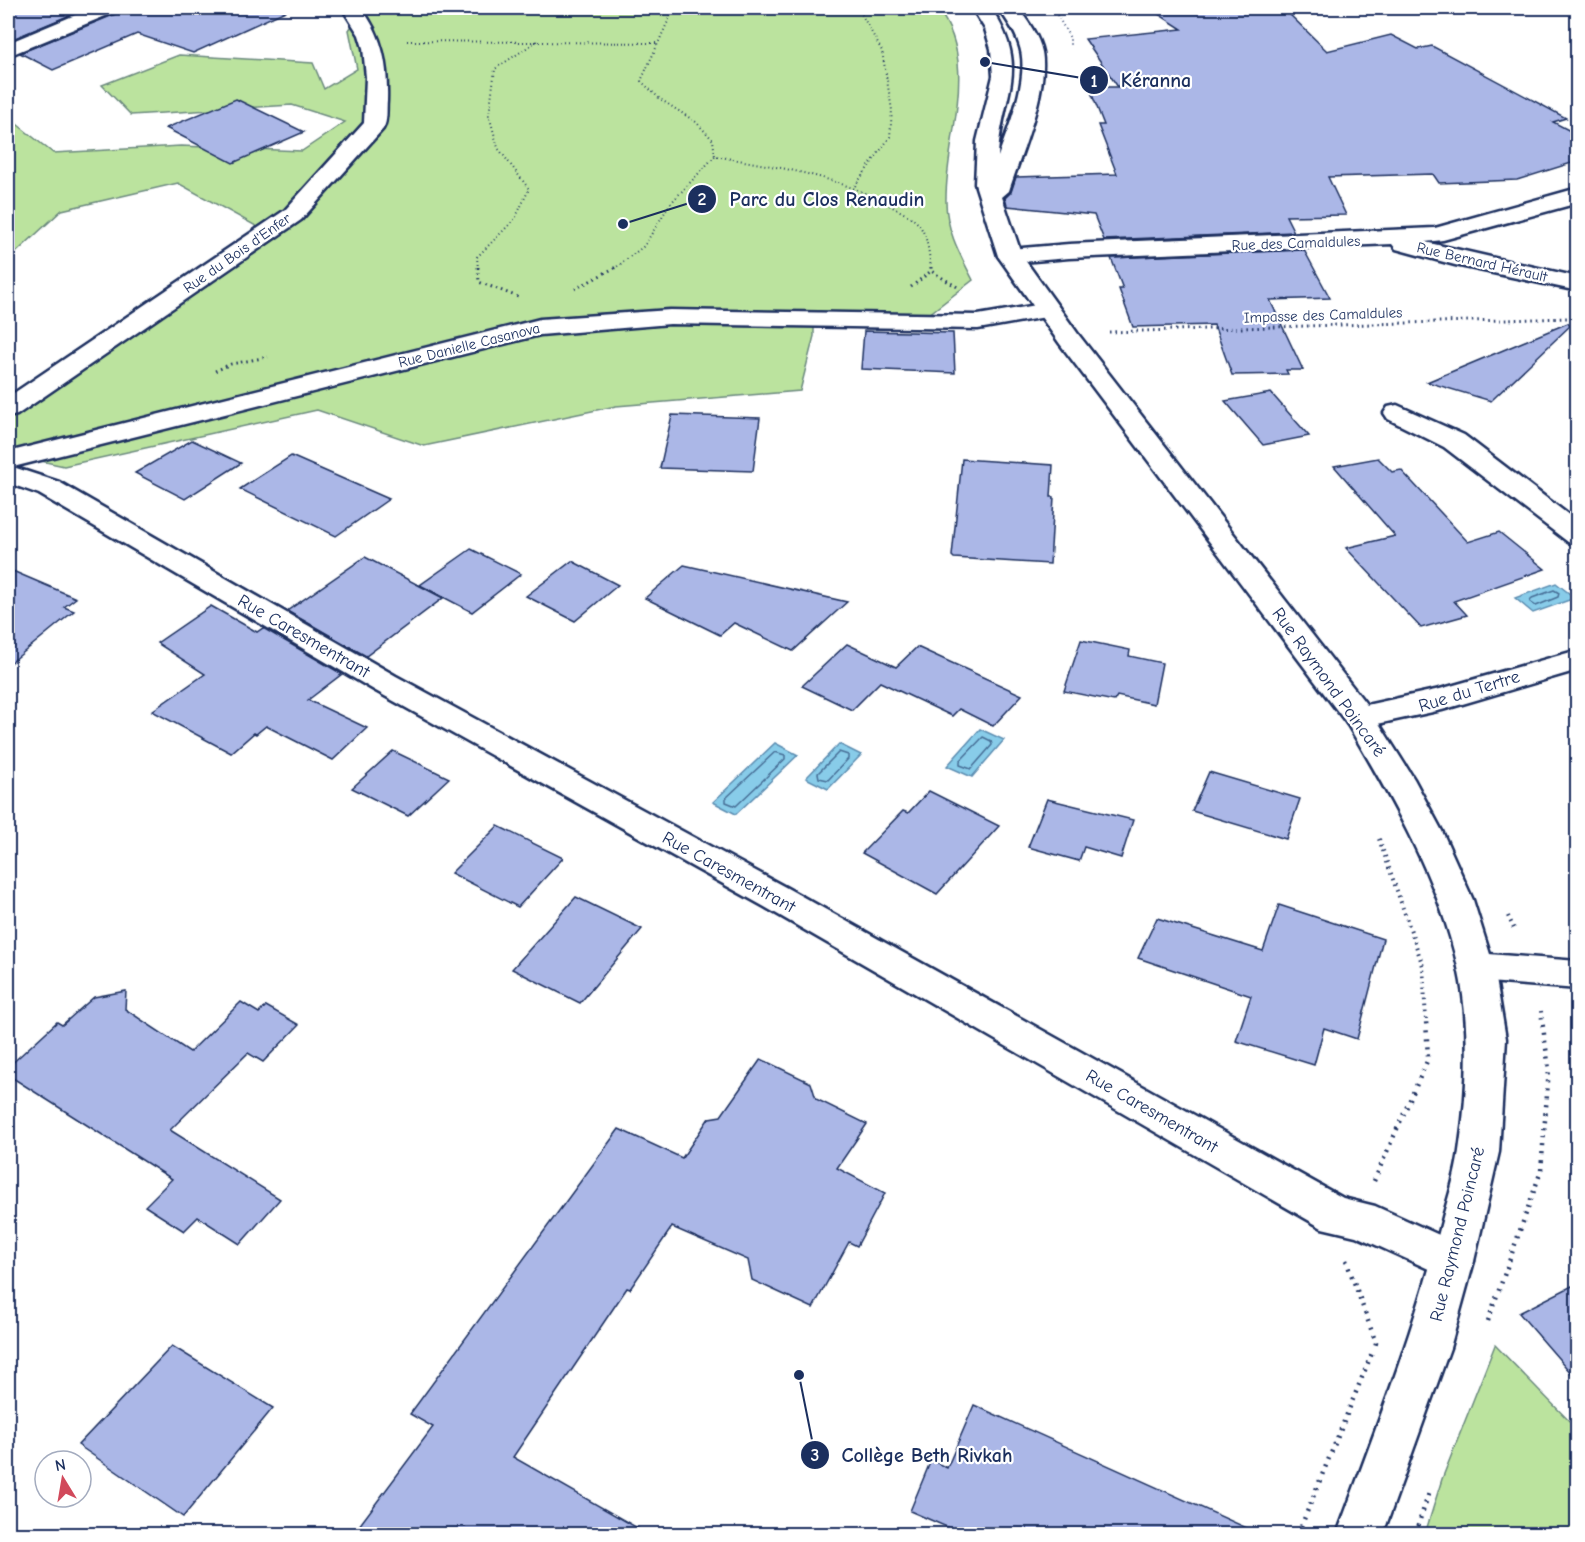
<svg xmlns="http://www.w3.org/2000/svg" width="1585" height="1542" font-family="'Comic Neue',sans-serif">
  <style>
    .green { fill: #bbe39e; stroke: #6b897e; stroke-width: 1.5 }
    .water { fill: #88cce9; stroke: #5c8db1; stroke-width: 1.5 }
    .lines { fill: none; stroke-linecap: round; stroke-linejoin: round }
    .shore { stroke: #476e96; stroke-width: 1.5 }
    .building { fill: #abb7e7; stroke: #1b2f5e; stroke-width: 1.5 }
    .minor-casing { stroke: #1b2f5e; stroke-width: 5 }
    .major-casing { stroke: #1b2f5e; stroke-width: 5 }
    .path-far3 { stroke: #1b2f5e; stroke-width: 2; stroke-dasharray: 1 3; stroke-linecap: butt }
    .path-far2 { stroke: #1b2f5e; stroke-width: 3; stroke-dasharray: 1.5 4; stroke-linecap: butt }
    .path-far1 { stroke: #1b2f5e; stroke-width: 4; stroke-dasharray: 1.5 4.5; stroke-linecap: butt }
    .path { stroke: #1b2f5e; stroke-width: 4.5; stroke-dasharray: 2 6; stroke-linecap: butt }
    .minor { fill: #fff; fill-rule: evenodd }
    .major { fill: #fff; fill-rule: evenodd }
    .labels { text-anchor: middle; stroke-width: 4.5; stroke-linejoin: round; paint-order: stroke }
    .far-street-label { font-size: 15px; fill: #1b2f5e; stroke: #fff }
    .street-label { font-size: 18px; fill: #1b2f5e; stroke: #fff }
    .leader { fill: none; stroke: #1b2f5e; stroke-width: 2 }
    .callout-dot { fill: #1b2f5e; stroke: #fff; stroke-width: 2 }
    .mark-label { font-size: 18px; text-anchor: middle; font-weight: bold; fill: #fff }
    .callout-label { font-size: 20px; text-anchor: middle; font-weight: bold; fill: #1b2f5e; stroke: #fff; stroke-width: 4.5; stroke-linejoin: round; paint-order: stroke }
  </style>
  <rect width="100%" height="100%" fill="#fff"/>
  <filter id="ink" filterUnits="userSpaceOnUse"><feTurbulence type="fractalNoise" baseFrequency=".0167" numOctaves="2"/><feDisplacementMap in="SourceGraphic" scale="12" xChannelSelector="R" yChannelSelector="G"/><feConvolveMatrix kernelMatrix="1 2 1 2 8 2 1 2 1" color-interpolation-filters="sRGB"/></filter>
  <g filter="url(#ink)">
    <g class="green">
      <path d="M364,8h573c43,54 9,128 9,190 -1,30 14,57 27,82l-44,34 -115,-1v23l-14,55 -184,15 -192,40 -107,-36 -253,56 -56,-12v-39l268,-178 -98,-54 -116,27 -54,50v-143l45,36 128,-7 121,5 43,-29 -53,-17 -161,10 -29,-30 77,-30 134,8 11,26 33,-20 -8,-39z"/>
      <polygon points="1495,1345 1577,1429 1577,1534 1425,1534 1442,1479"/>
    </g>
    <g class="water">
      <polygon points="1556,583 1575,598 1533,613 1515,598"/>
      <polygon points="980,729 1004,740 972,777 947,766"/>
      <polygon points="775,743 798,755 736,814 713,802"/>
      <polygon points="839,744 861,755 828,789 806,778"/>
    </g>
    <g class="lines">
      <g class="shore">
        <polygon points="1554,590 1559,593 1558,597 1536,606 1530,602 1532,598"/>
        <polygon points="983,737 991,741 992,745 971,769 960,765 960,761"/>
        <polygon points="775,752 785,755 785,759 736,806 726,802 726,798"/>
        <polygon points="839,752 848,755 848,759 828,780 819,778 818,773"/>
      </g>
    </g>
    <g class="building">
      <polygon points="8,8 87,8 8,41"/>
      <polygon points="120,8 292,8 193,53 137,34 53,70 20,53 116,14"/>
      <polygon points="1149,8 1283,8 1327,51 1391,35 1418,49 1432,46 1566,118 1553,122 1578,135 1578,161 1517,180 1439,183 1433,174 1328,177 1346,215 1286,216 1294,232 1104,240 1094,215 1007,206 1005,198 1011,192 1016,177 1117,174 1098,125 1104,125 1089,87 1118,87 1085,39 1182,29"/>
      <polygon points="236,99 304,132 233,163 166,128"/>
      <polygon points="1304,250 1330,298 1270,300 1303,370 1286,370 1288,374 1232,375 1214,325 1133,327 1119,289 1123,289 1111,258"/>
      <polygon points="1568,323 1570,326 1491,401 1427,382"/>
      <polygon points="864,331 953,333 955,373 861,369"/>
      <polygon points="1271,393 1309,436 1263,445 1225,401"/>
      <polygon points="672,415 760,418 753,471 660,468"/>
      <polygon points="192,440 241,463 185,499 135,473"/>
      <polygon points="291,456 389,499 336,536 240,489"/>
      <polygon points="1378,458 1392,472 1401,470 1468,542 1499,532 1545,569 1454,601 1467,615 1421,628 1346,548 1395,536 1334,466"/>
      <polygon points="962,459 1053,465 1051,497 1054,497 1050,564 954,558 952,556"/>
      <polygon points="471,549 521,574 472,612 420,585"/>
      <polygon points="365,557 443,598 366,656 287,611"/>
      <polygon points="572,561 618,585 575,621 526,596"/>
      <polygon points="684,565 847,602 793,651 734,623 720,635 645,598"/>
      <polygon points="8,569 76,598 64,607 74,611 8,665"/>
      <polygon points="211,606 257,632 263,628 342,674 308,700 367,728 333,760 266,726 256,734 254,733 231,753 152,711 205,674 157,643"/>
      <polygon points="1081,640 1130,650 1129,656 1162,663 1154,704 1117,696 1114,701 1064,691"/>
      <polygon points="847,644 896,667 917,647 1022,695 993,726 959,709 952,716 880,682 852,710 802,686"/>
      <polygon points="393,751 449,778 408,816 352,788"/>
      <polygon points="1209,772 1300,799 1286,839 1192,811"/>
      <polygon points="929,791 999,826 937,894 862,853 903,811 908,813"/>
      <polygon points="1047,799 1133,820 1121,858 1084,847 1079,861 1028,847"/>
      <polygon points="498,826 563,858 518,907 451,873"/>
      <polygon points="576,897 642,929 580,1003 512,969"/>
      <polygon points="1279,905 1383,939 1357,1039 1324,1028 1314,1065 1236,1041 1251,996 1138,958 1157,918 1263,951"/>
      <polygon points="126,991 125,1009 190,1052 241,1002 259,1013 266,1006 299,1025 263,1062 248,1053 170,1130 280,1199 240,1244 198,1217 184,1231 145,1206 172,1179 8,1075 8,1067 57,1022 62,1025 94,997"/>
      <polygon points="761,1059 811,1083 816,1099 867,1124 837,1168 885,1193 857,1246 849,1242 813,1308 752,1280 748,1260 672,1227 630,1289 627,1288 513,1457 648,1534 353,1534 433,1427 410,1414 619,1129 682,1158 709,1118 721,1116"/>
      <polygon points="1578,1283 1578,1381 1519,1313"/>
      <polygon points="172,1346 273,1408 183,1517 78,1445"/>
      <polygon points="974,1405 1260,1534 1023,1534 1015,1530 1004,1534 963,1534 910,1511 931,1460 947,1468"/>
    </g>
    <g class="lines">
      <defs>
        <g id="minor">
          <polygon points="92,8 118,8 115,12 8,56 8,43"/>
          <path d="M342,8h19c22,28 27,57 26,93 -1,9 1,20 -4,28l-82,91 -284,195 -9,2v-20l277,-187 79,-87 2,-46 -3,-29 -4,-13z"/>
          <polygon points="1578,188 1578,203 1443,240 1425,242 1578,277 1578,291 1455,265 1396,249 1392,244 1069,258 1010,263 1002,261 998,256 1002,251 1010,249 1069,244 1435,228"/>
          <polygon points="1048,303 1057,305 1060,310 1057,315 978,329 670,324 540,335 13,467 59,482 396,676 787,888 1343,1198 1375,1206 1468,1248 1474,1261 1468,1274 1453,1280 1356,1236 1322,1228 763,906 374,690 39,494 8,483 8,452 540,319 670,310 978,315"/>
          <polygon points="1397,405 1464,435 1578,522 1578,545 1568,542 1444,447 1388,419 1384,413 1388,407"/>
          <polygon points="1578,650 1578,670 1442,710 1359,728 1348,725 1343,717 1348,709 1440,689"/>
          <polygon points="1476,953 1578,961 1578,989 1476,981 1463,977 1458,967 1463,957"/>
        </g>
        <path id="major" d="M972,8h19c41,63 10,85 7,149 11,-31 33,-82 21,-113 -4,-14 -14,-25 -20,-36h19c9,12 21,28 24,44 7,37 -21,102 -33,139l-7,6 20,59 56,78 292,375 44,70 28,52 31,69 21,67 12,72 -7,113 -25,109 -24,87 -67,186h-46c38,-103 78,-205 105,-313 6,-23 14,-46 17,-70 9,-60 12,-125 -1,-184 -20,-88 -65,-166 -110,-242l-288,-381 -62,-88 -23,-72 2,-43 16,-65 -2,-27 -6,-20z"/>
      </defs>
      <use href="#minor" class="minor-casing"/>
      <use href="#major" class="major-casing"/>
      <g class="path-far3">
        <path d="M674,8l-33,73 19,18 36,23 17,18 2,16c63,11 126,20 181,53 8,4 18,9 23,16 9,11 10,30 12,44"/>
        <polyline points="1057,15 1070,38 1070,46"/>
        <polyline points="407,41 658,43"/>
        <polyline points="855,186 890,137 892,110 882,51 858,8"/>
        <polyline points="478,269 477,257 515,219 529,189 498,148 489,115 495,69 537,41"/>
        <polyline points="614,269 644,246 670,204 715,156"/>
      </g>
      <g class="path-far2">
        <polyline points="478,267 479,282 518,297"/>
        <polyline points="931,267 931,271 959,288"/>
        <polyline points="911,287 931,271"/>
        <polyline points="575,289 616,267"/>
        <polyline points="1109,332 1569,318"/>
        <polyline points="215,371 231,364 268,357"/>
      </g>
      <g class="path-far1">
        <polyline points="1379,839 1423,966 1426,1021"/>
        <polyline points="1508,916 1515,931"/>
        <polyline points="1541,1011 1542,1021"/>
      </g>
      <g class="path">
        <polyline points="1374,1181 1428,1059 1426,1020"/>
        <polyline points="1346,1260 1376,1343 1375,1346"/>
        <polyline points="1488,1321 1541,1171 1549,1069 1542,1020"/>
        <polyline points="1298,1534 1372,1353"/>
        <polyline points="1415,1534 1429,1493"/>
      </g>
      <use href="#minor" class="minor"/>
      <use href="#major" class="major"/>
    </g>
  </g>
  <g class="labels">
    <g class="far-street-label">
      <text transform="translate(1296 243) rotate(-2)" y="5">Rue des Camaldules</text>
      <text transform="translate(237 253) rotate(-35)" y="5">Rue du Bois d'Enfer</text>
      <text transform="translate(1482 262) rotate(13)" y="5">Rue Bernard Hérault</text>
      <text transform="translate(1323 315) rotate(-2)" y="5">Impasse des Camaldules</text>
      <text transform="translate(469 345) rotate(-14)" y="5">Rue Danielle Casanova</text>
    </g>
    <g class="street-label">
      <text transform="translate(304 636) rotate(30)" y="6">Rue Caresmentrant</text>
      <text transform="translate(1329 682) rotate(54)" y="6">Rue Raymond Poincaré</text>
      <text transform="translate(1469 691) rotate(-17)" y="6">Rue du Tertre</text>
      <text transform="translate(729 872) rotate(29)" y="6">Rue Caresmentrant</text>
      <text transform="translate(1152 1111) rotate(30)" y="6">Rue Caresmentrant</text>
      <text transform="translate(1457 1234) rotate(-76)" y="6">Rue Raymond Poincaré</text>
    </g>
  </g>
  <path class="leader" d="M985 62L1094 80M623 224L702 199M799 1375L815 1455"/>
  <g class="callout-dot">
    <circle cx="985" cy="62" r="6"/>
    <circle cx="623" cy="224" r="6"/>
    <circle cx="799" cy="1375" r="6"/>
    <circle cx="1094" cy="80" r="15"/>
    <circle cx="702" cy="199" r="15"/>
    <circle cx="815" cy="1455" r="15"/>
  </g>
  <g class="mark-label">
    <text x="1094" y="87">1</text>
    <text x="702" y="205">2</text>
    <text x="815" y="1461">3</text>
  </g>
  <g class="callout-label">
    <text x="1156" y="87">Kéranna</text>
    <text x="827" y="206">Parc du Clos Renaudin</text>
    <text x="927" y="1462">Collège Beth Rivkah</text>
  </g>
  <rect width="1585" height="1542" fill="none" stroke="#fff" stroke-width="30"/>
  <rect x="15" y="15" width="1555" height="1512" fill="none" stroke="#1b2f5e" stroke-width="2" filter="url(#ink)"/>
  <g transform="translate(63 1479) rotate(349)"><circle r="28" fill="#ffffff" stroke="#a4acbf" stroke-width="1.5"/>
  <path d="M0-4.5L10 22L0 15L-10 22Z" fill="#d1495b"/>
  <text y="-9" font-size="16" font-weight="bold" text-anchor="middle" fill="#1b2f5e">N</text>
  </g>
</svg>
